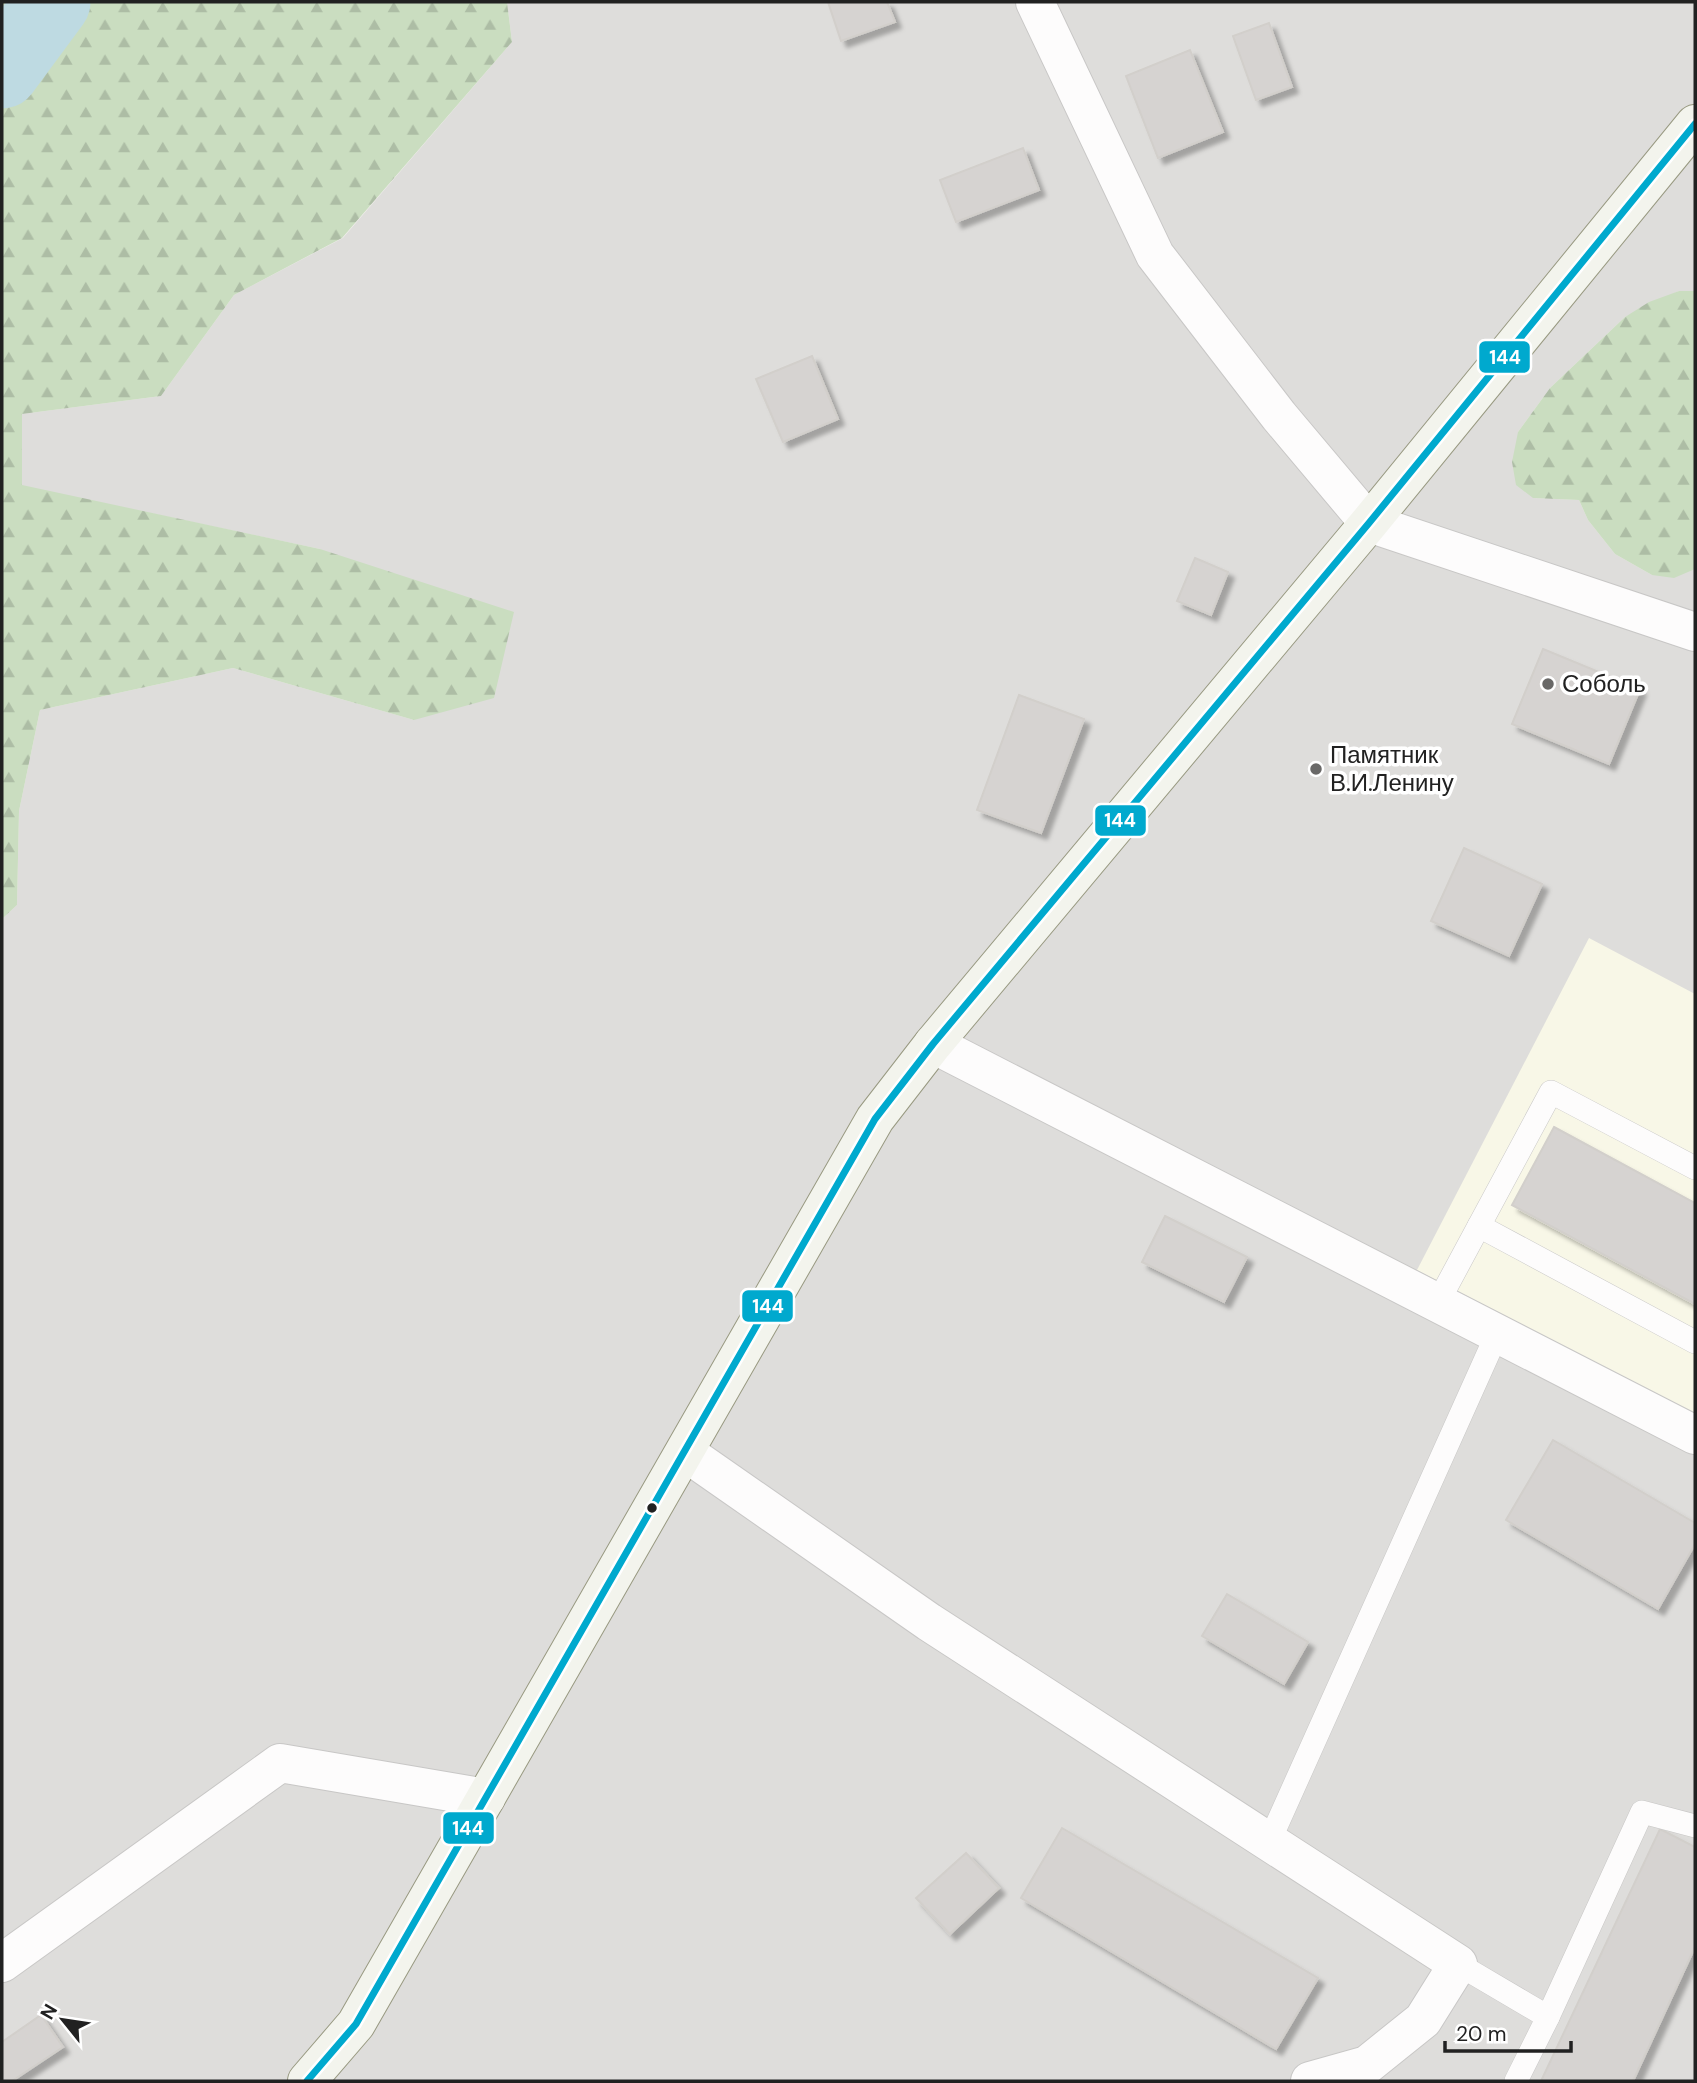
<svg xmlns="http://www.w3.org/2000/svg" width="1697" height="2083" font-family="'DM Sans',sans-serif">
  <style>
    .residential { fill: #dedddb }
    .education { fill: #f8f7e7 }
    .forest { fill: url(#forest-firs) }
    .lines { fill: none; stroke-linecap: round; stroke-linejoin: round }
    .river { stroke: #bedae2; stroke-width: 75 }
    .building { fill: #d6d3d1; stroke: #d2cfcb; stroke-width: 2; filter: url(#shadow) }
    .service-casing { stroke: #c8c7c6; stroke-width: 24 }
    .minor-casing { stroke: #c8c7c6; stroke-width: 40 }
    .secondary-casing { stroke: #989981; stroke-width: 40 }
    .service { stroke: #fdfcfc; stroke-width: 23 }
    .minor { stroke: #fdfcfc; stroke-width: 38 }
    .secondary { stroke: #f3f4ed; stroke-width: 38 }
    .bus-1-casing { stroke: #fff; stroke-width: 12 }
    .bus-1 { stroke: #00a9ce; stroke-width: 7 }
    .poi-dot { fill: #696867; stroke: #fff; stroke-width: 2.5 }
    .bus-dot { fill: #212121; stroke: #fff; stroke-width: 2.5 }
    .labels { text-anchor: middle; stroke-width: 7; stroke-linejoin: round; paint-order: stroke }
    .poi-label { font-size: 24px; fill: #212121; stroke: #fff; text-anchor: start }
    .line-badge { stroke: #fff; stroke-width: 2.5 }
    .badge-label { font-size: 19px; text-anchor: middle; font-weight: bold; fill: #fff }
  </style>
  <defs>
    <pattern id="forest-firs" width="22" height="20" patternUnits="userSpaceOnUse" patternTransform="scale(1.75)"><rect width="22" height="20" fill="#caddc0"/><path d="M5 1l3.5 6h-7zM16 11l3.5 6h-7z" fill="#adbda5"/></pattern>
    <filter id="shadow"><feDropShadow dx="6" dy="6" stdDeviation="2" flood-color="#0004"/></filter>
  </defs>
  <rect width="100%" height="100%" fill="#efedea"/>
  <polygon class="residential" points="507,2 1695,2 1695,291 1679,291 1625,317 1550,388 1518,432 1533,498 1579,500 1588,520 1615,554 1652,575 1695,569 1695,2081 2,2081 2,919 17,905 19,811 40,710 233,668 414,720 320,549 22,486 22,414 161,396 234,295 343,238 512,42"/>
  <polygon class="education" points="1589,938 1695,994 1695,1414 1417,1270"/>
  <g class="forest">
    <polygon points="2,2 507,2 512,42 342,238 234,295 161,396 22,414 22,485 320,549 514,612 494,698 414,720 233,668 40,710 19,811 17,905 2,919"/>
    <polygon points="1679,291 1695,291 1695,569 1674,578 1652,575 1615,554 1588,520 1579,500 1533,498 1516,485 1512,462 1518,432 1550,388 1625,317 1649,302"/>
  </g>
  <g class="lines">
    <polyline class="river" points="2,71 53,2"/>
  </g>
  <g class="building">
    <polygon points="828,2 887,2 895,22 841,41"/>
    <polygon points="1269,23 1292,87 1256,100 1233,36"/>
    <polygon points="1190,50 1223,132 1158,158 1126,76"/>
    <polygon points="1023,148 1039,190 956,222 940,180"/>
    <polygon points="812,356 838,419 783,442 756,379"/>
    <polygon points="1195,558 1228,572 1211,615 1177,601"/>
    <polygon points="1543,649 1640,689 1609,764 1512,724"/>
    <polygon points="1019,695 1084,719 1041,833 977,810"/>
    <polygon points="1464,848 1542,884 1509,956 1431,921"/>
    <polygon points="1554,1127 1695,1203 1695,1304 1512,1205"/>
    <polygon points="1165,1216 1247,1257 1224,1302 1142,1262"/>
    <polygon points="1553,1440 1695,1523 1695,1544 1658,1609 1506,1520"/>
    <polygon points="1227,1594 1308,1642 1284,1684 1202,1636"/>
    <polygon points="1062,1828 1318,1978 1276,2049 1021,1898"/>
    <polygon points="1660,1829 1695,1847 1695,1947 1633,2081 1541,2081"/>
    <polygon points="966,1853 999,1888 950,1934 916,1898"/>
    <polygon points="41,2015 63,2047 12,2081 2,2081 2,2042"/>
  </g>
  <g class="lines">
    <defs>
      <g id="service">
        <polyline points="1479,1226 1695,1342"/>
        <polyline points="1437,1304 1551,1092 1695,1168"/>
        <polyline points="1269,1842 1497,1334"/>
        <polyline points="1458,1964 1548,2017 1642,1812 1695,1826"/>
        <polyline points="1516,2081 1548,2017"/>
      </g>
      <g id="minor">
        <polyline points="1035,2 1155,255 1279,416 1369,523 1695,632"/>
        <polyline points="933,1044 1695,1435"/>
        <polyline points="685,1452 929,1622 1458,1964 1423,2020 1367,2065 1310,2081"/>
        <polyline points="2,1963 280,1763 486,1798"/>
      </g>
      <polyline id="secondary" points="307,2081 356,2024 875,1119 933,1044 1369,523 1695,124"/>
    </defs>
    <use href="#service" class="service-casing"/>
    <use href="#minor" class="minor-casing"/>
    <use href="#secondary" class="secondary-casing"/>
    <use href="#service" class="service"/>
    <use href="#minor" class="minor"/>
    <use href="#secondary" class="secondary"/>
    <defs>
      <polyline id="bus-1" points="307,2081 356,2024 875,1119 933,1044 1369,523 1695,124"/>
    </defs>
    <use href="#bus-1" class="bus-1-casing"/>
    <use href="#bus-1" class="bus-1"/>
  </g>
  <g class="poi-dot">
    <circle cx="1548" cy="684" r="7"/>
    <circle cx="1316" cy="769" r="7"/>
  </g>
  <circle class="bus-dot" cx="652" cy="1508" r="6"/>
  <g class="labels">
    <g class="poi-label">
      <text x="1562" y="692">Соболь</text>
      <text x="1330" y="763">Памятник<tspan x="1330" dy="28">В.И.Ленину</tspan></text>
    </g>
  </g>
  <g class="line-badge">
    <rect x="1478" y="340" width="53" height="34" rx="7" fill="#00a9ce"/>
    <rect x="1094" y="804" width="53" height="33" rx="7" fill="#00a9ce"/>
    <rect x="741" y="1289" width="53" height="34" rx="7" fill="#00a9ce"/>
    <rect x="442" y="1811" width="53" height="34" rx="7" fill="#00a9ce"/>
  </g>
  <g class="badge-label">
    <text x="1505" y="364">144</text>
    <text x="1120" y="827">144</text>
    <text x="768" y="1313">144</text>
    <text x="468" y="1835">144</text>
  </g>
  <rect width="1697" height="2083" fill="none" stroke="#212121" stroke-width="7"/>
  <g transform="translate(63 2020) rotate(300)" stroke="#ffffff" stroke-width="5" paint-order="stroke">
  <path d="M0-5L12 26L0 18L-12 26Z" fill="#212121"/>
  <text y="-10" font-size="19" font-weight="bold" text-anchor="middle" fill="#212121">N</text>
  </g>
  <path d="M1445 2041v10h126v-10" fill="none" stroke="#212121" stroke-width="3.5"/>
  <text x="1456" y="2041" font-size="21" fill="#212121" stroke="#ffffff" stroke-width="5" paint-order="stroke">20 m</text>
</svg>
